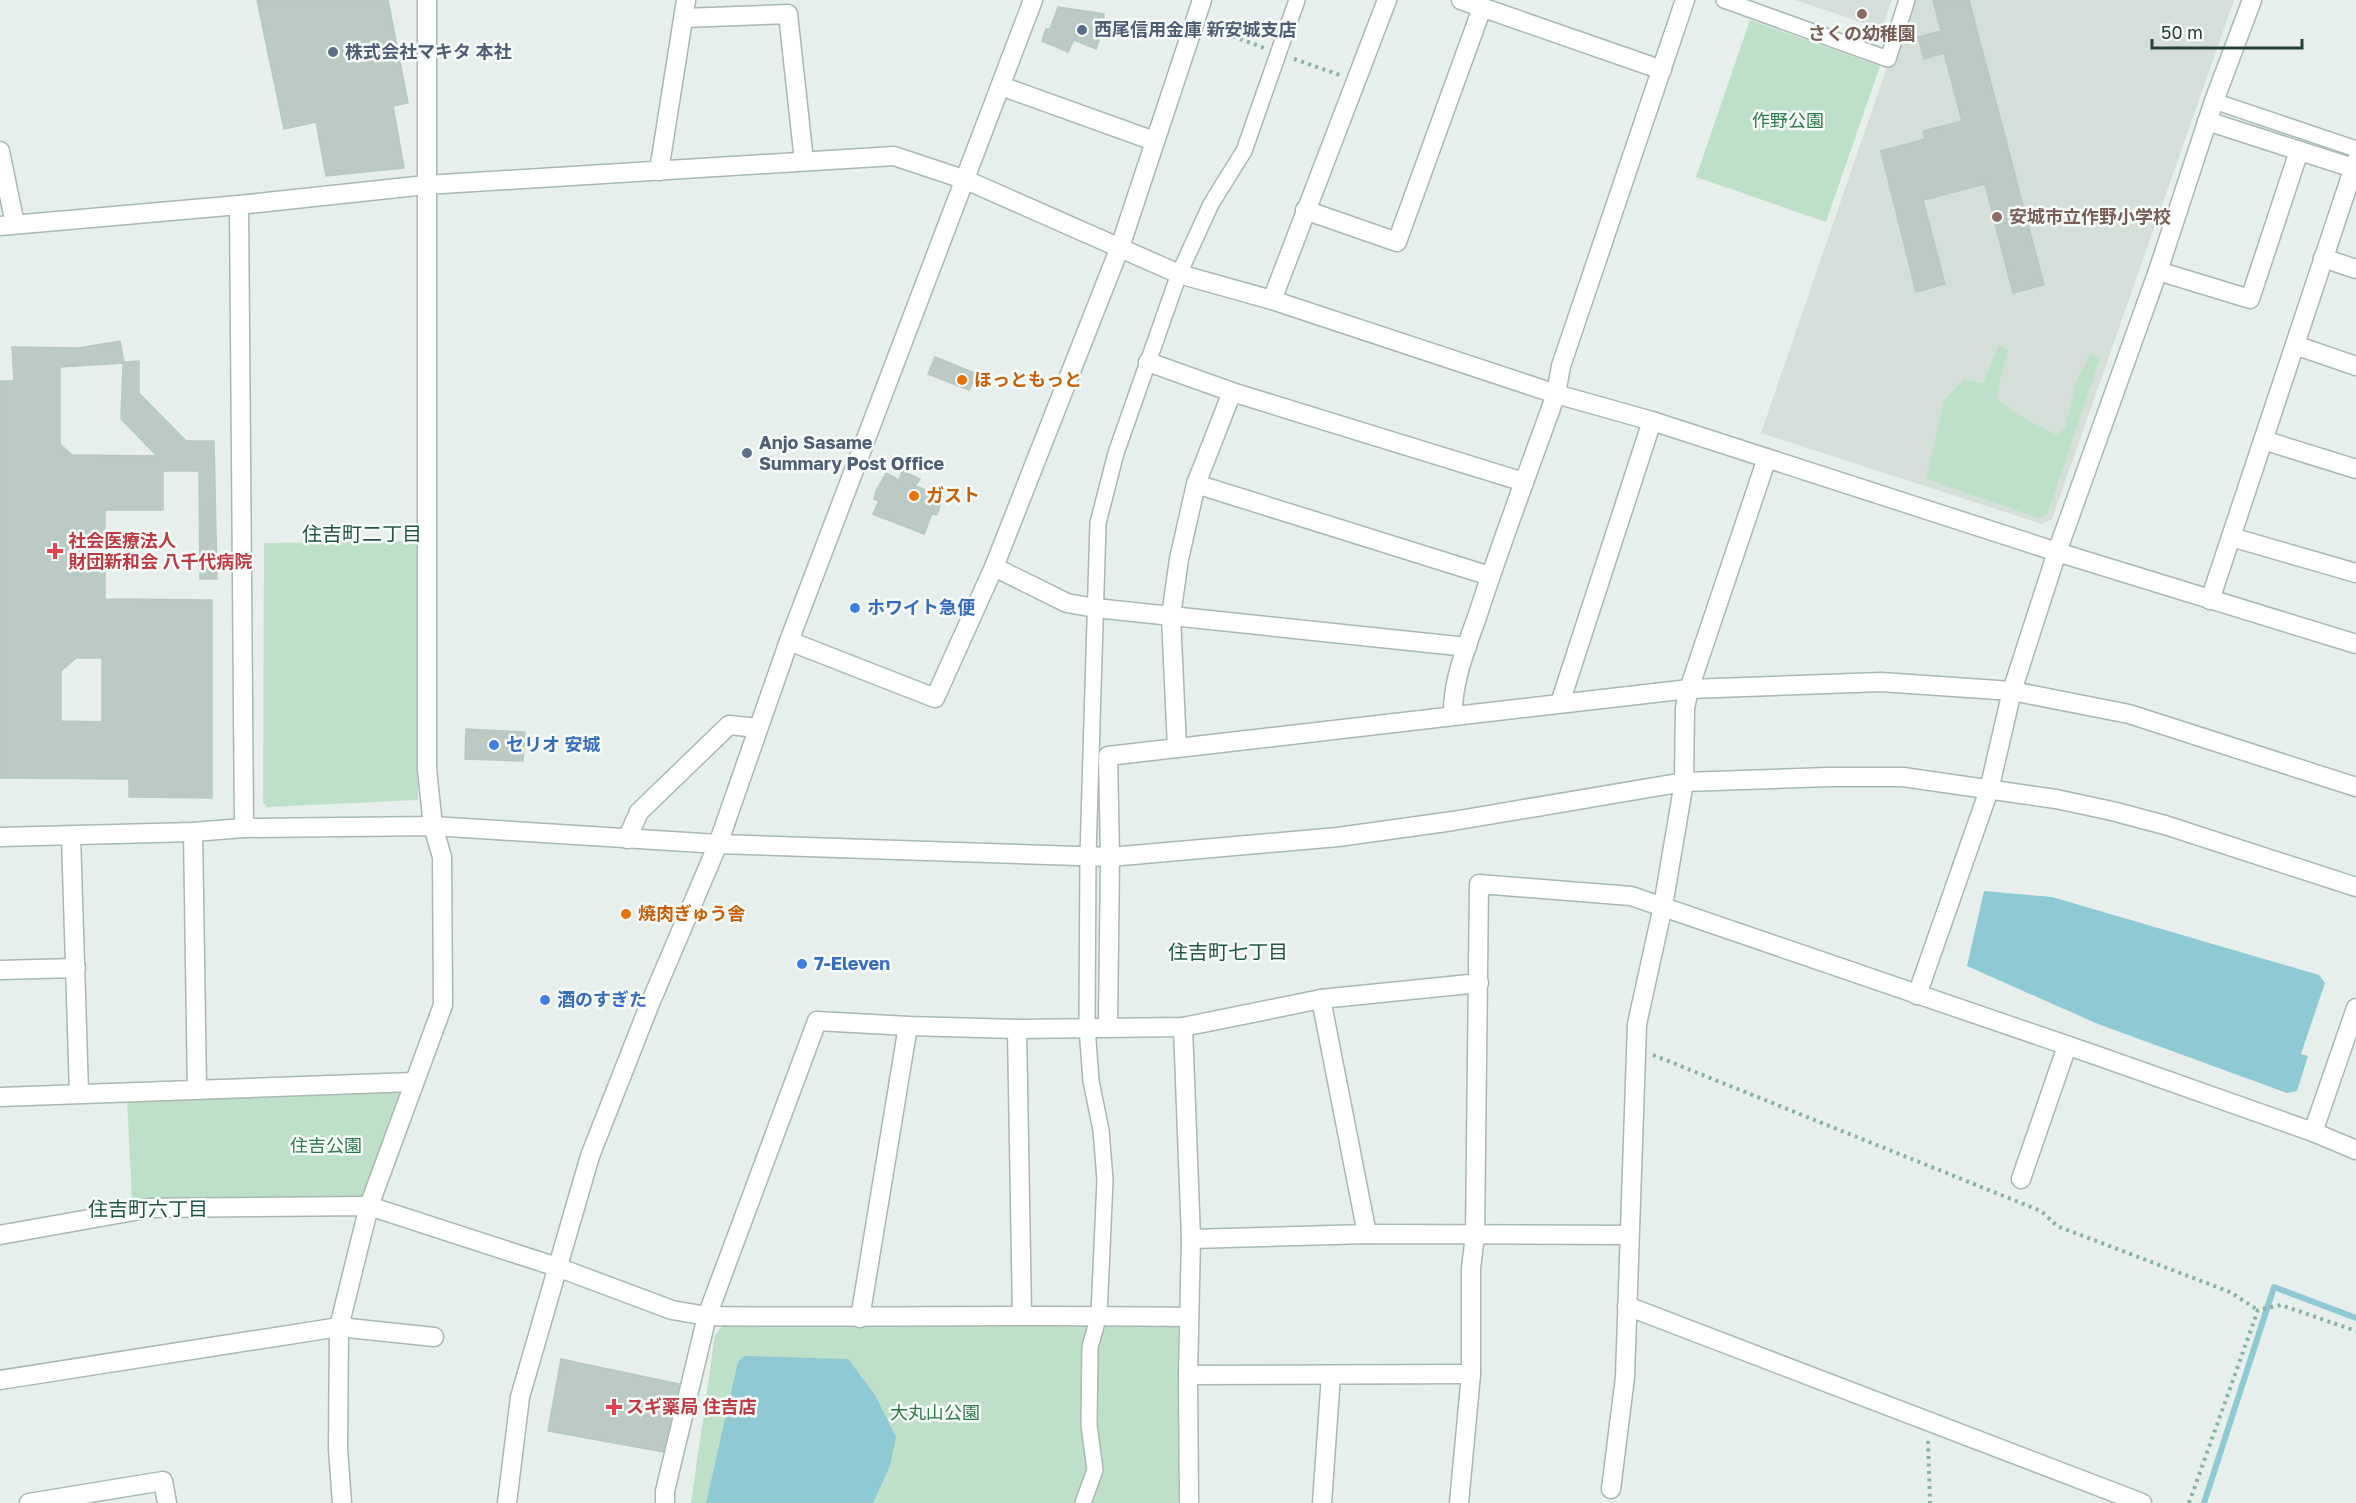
<svg xmlns="http://www.w3.org/2000/svg" width="2356" height="1503" font-family="'Golos Text','Noto Sans JP',sans-serif">
  <style>
    .built { fill: #d4dfda }
    .green { fill: #bfe0c8 }
    .water { fill: #8ec9d4 }
    .lines { fill: none; stroke-linecap: round; stroke-linejoin: round }
    .stream { stroke: #8ec9d4; stroke-width: 6 }
    .building { fill: #bbcac4; stroke: #b8c9c2; stroke-width: 1.5; fill-rule: evenodd }
    .pedestrian-casing { stroke: #a8b8b2; stroke-width: 18 }
    .minor-casing { stroke: #a8b8b2; stroke-width: 21 }
    .tertiary-casing { stroke: #a8b8b2; stroke-width: 21 }
    .path { stroke: #86b3a5; stroke-width: 4; stroke-dasharray: 3 4.5; stroke-linecap: butt }
    .pedestrian { stroke: #fff; stroke-width: 15 }
    .minor { stroke: #fff; stroke-width: 18 }
    .tertiary { stroke: #fff; stroke-width: 18 }
    .education-dot { fill: #8d6e63; stroke: #f7fbf9; stroke-width: 2 }
    .service-dot { fill: #5c6f8a; stroke: #f7fbf9; stroke-width: 2 }
    .food-dot { fill: #e8710a; stroke: #f7fbf9; stroke-width: 2 }
    .health-dot { fill: #e0444e; stroke: #f7fbf9; stroke-width: 2 }
    .shop-dot { fill: #3f7fe0; stroke: #f7fbf9; stroke-width: 2 }
    .labels { text-anchor: middle; stroke-width: 5; stroke-linejoin: round; paint-order: stroke }
    .service-label { font-size: 18px; font-weight: bold; fill: #4e5e75; stroke: #f7fbf9; text-anchor: start }
    .education-label { font-size: 18px; font-weight: bold; fill: #785e54; stroke: #f7fbf9 }
    .park-label { font-size: 18px; fill: #2d7a4b; stroke: #f7fbf9 }
    .food-label { font-size: 18px; font-weight: bold; fill: #c56008; stroke: #f7fbf9; text-anchor: start }
    .health-label { font-size: 18px; font-weight: bold; fill: #be3a42; stroke: #f7fbf9; text-anchor: start }
    .shop-label { font-size: 18px; font-weight: bold; fill: #366cbe; stroke: #f7fbf9; text-anchor: start }
    .neighbourhood-label { font-size: 20px; fill: #1f5548; stroke: #f7fbf9 }
  </style>
  <rect width="100%" height="100%" fill="#e6efeb"/>
  <g class="built">
    <polygon points="1795,0 1892,0 1881,29"/>
    <polygon points="1910,0 2234,0 2052,519 2042,524 1761,433"/>
  </g>
  <g class="green">
    <polygon points="1750,20 1880,66 1826,222 1696,177"/>
    <path d="M1999,345l9,5 -12,47c17,17 39,27 61,38l9,-9 10,-45 15,-27 9,4 -53,157 -8,3 -113,-39 18,-78 20,-22 19,4z"/>
    <polygon points="418,541 418,800 267,807 263,802 264,543"/>
    <polygon points="404,1088 364,1200 132,1202 127,1098"/>
    <polygon points="725,1323 1176,1325 1179,1330 1180,1503 691,1503 715,1335"/>
  </g>
  <g class="water">
    <polygon points="1984,891 2052,897 2319,975 2325,983 2301,1054 2308,1056 2297,1091 2287,1093 2098,1024 1967,966"/>
    <polygon points="744,1356 848,1359 875,1395 896,1437 890,1466 873,1503 706,1503 738,1362"/>
  </g>
  <g class="lines">
    <polyline class="stream" points="2204,1503 2274,1287 2356,1318"/>
  </g>
  <g class="building">
    <polygon points="257,0 388,0 408,103 393,106 404,168 326,176 316,122 284,129"/>
    <polygon points="1933,0 1969,0 2044,285 2013,293 1985,184 1923,200 1945,284 1916,292 1881,151 1925,139 1923,131 1962,121 1944,53 1924,59 1918,37 1941,31"/>
    <polygon points="1058,7 1104,14 1103,30 1096,49 1074,40 1068,52 1042,41 1046,29 1050,29"/>
    <path d="M120,341l4,21 15,-1v32l47,48h28l3,138h-17l-1,-108h-36v39h-58v89l107,1v198l-83,-1v-18l-129,-1v-397h14l-2,-34 66,1zM123,363l-2,56 36,37 -85,-1 -12,-11v-77zM76,658h26v64l-41,-1v-50z"/>
    <polygon points="935,357 977,374 969,390 928,374"/>
    <polygon points="902,471 920,479 915,486 943,496 937,515 932,514 924,534 873,514 879,501 874,499 876,491 886,473 899,480"/>
    <polygon points="466,729 525,732 523,761 465,759"/>
    <polygon points="561,1359 679,1384 663,1452 548,1431"/>
  </g>
  <g class="lines">
    <defs>
      <g id="pedestrian">
        <polyline points="1724,0 1888,59 1907,0"/>
        <polyline points="2214,101 2356,149"/>
        <polyline points="1083,1503 1095,1470 1089,1425 1090,1347 1099,1315 1105,1180 1101,1130 1091,1081 1087,1027 1088,855 1098,523 1116,453 1179,274 1211,204 1244,151 1297,0"/>
      </g>
      <g id="minor">
        <polyline points="1461,0 1662,70"/>
        <polyline points="684,18 788,14 804,161"/>
        <polyline points="1001,86 1154,141"/>
        <polyline points="2207,121 2356,169"/>
        <polyline points="0,151 15,224"/>
        <polyline points="659,171 686,0"/>
        <polyline points="1305,210 1397,242 1482,8"/>
        <polyline points="2323,258 2356,269"/>
        <polyline points="2158,271 2250,299 2299,151"/>
        <polyline points="1272,300 1387,0"/>
        <polyline points="2295,345 2356,366"/>
        <polyline points="1148,362 1232,392 1524,482"/>
        <polyline points="2263,440 2356,469"/>
        <polyline points="1196,484 1490,576"/>
        <polyline points="2231,537 2356,573"/>
        <polyline points="994,567 1067,603 1095,608 1467,647"/>
        <polyline points="2210,600 2356,161"/>
        <polyline points="789,641 935,698 994,567 1120,247 1202,0"/>
        <polyline points="1560,703 1652,421"/>
        <path d="M1453,715c-1,-34 14,-69 25,-101 24,-74 52,-147 78,-220l5,-28 124,-366"/>
        <polyline points="1177,748 1171,616 1179,559 1196,484 1232,392"/>
        <polyline points="193,832 197,1089"/>
        <polyline points="71,836 79,1093"/>
        <polyline points="627,839 639,812 729,725 758,728"/>
        <polyline points="0,970 76,968"/>
        <polyline points="1917,995 1989,790 2012,691 2057,552 2158,271 2214,101 2252,0"/>
        <polyline points="1321,999 1367,1234"/>
        <polyline points="1108,1027 1110,857 1108,756 1689,689 1881,682 2012,691 2129,714 2356,787"/>
        <polyline points="1183,1027 1191,1239 1188,1375 1189,1503"/>
        <polyline points="1017,1029 1022,1315"/>
        <polyline points="0,1097 413,1082"/>
        <polyline points="2313,1132 2356,1008"/>
        <polyline points="2021,1179 2067,1046"/>
        <polyline points="0,1235 151,1208 369,1206 557,1267"/>
        <polyline points="1191,1239 1367,1234 1629,1235"/>
        <polyline points="1627,1306 2142,1503"/>
        <path d="M707,1316c161,2 322,-2 482,1"/>
        <polyline points="860,1318 908,1026"/>
        <polyline points="1188,1375 1471,1374"/>
        <polyline points="0,1380 339,1327 434,1337"/>
        <polyline points="29,1503 163,1481 167,1503"/>
        <polyline points="342,1503 338,1449 339,1327 369,1206 443,1005 442,857 433,826 427,769 427,0"/>
        <polyline points="665,1503 665,1491 707,1316 817,1021 908,1026 1017,1029 1183,1027 1321,999 1479,983"/>
        <polyline points="1322,1503 1331,1375"/>
        <polyline points="1459,1503 1471,1374 1471,1268 1475,1236 1479,884 1631,896 2098,1056 2313,1132 2356,1150"/>
      </g>
      <g id="tertiary">
        <polyline points="239,205 244,828"/>
        <polyline points="0,226 239,205 426,185 894,156 966,180 1179,274 1272,300 1556,394 1652,421 2057,552 2356,644"/>
        <polyline points="0,837 193,832 244,828 433,826 718,844 1110,857 1338,837 1453,821 1684,782 1828,777 1903,777 2056,799 2112,811 2165,825 2356,887"/>
        <polyline points="557,1267 672,1310 707,1316"/>
        <polyline points="1611,1489 1625,1377 1637,1024 1663,906 1684,782 1685,708 1689,689 1767,458"/>
        <polyline points="507,1503 520,1397 590,1156 649,1006 718,844 789,641 1033,0"/>
      </g>
    </defs>
    <use href="#pedestrian" class="pedestrian-casing"/>
    <use href="#minor" class="minor-casing"/>
    <use href="#tertiary" class="tertiary-casing"/>
    <g class="path">
      <polyline points="1212,28 1264,48"/>
      <polyline points="1294,59 1340,75"/>
      <polyline points="1653,1055 2041,1211 2057,1226 2230,1292 2258,1310"/>
      <polyline points="1928,1441 1930,1503"/>
      <polyline points="2189,1503 2258,1310 2281,1305 2356,1331"/>
    </g>
    <use href="#pedestrian" class="pedestrian"/>
    <use href="#minor" class="minor"/>
    <use href="#tertiary" class="tertiary"/>
  </g>
  <g class="education-dot">
    <circle cx="1862" cy="14" r="6"/>
    <circle cx="1997" cy="217" r="6"/>
  </g>
  <g class="service-dot">
    <circle cx="1082" cy="30" r="6"/>
    <circle cx="333" cy="52" r="6"/>
    <circle cx="747" cy="453" r="6"/>
  </g>
  <g class="food-dot">
    <circle cx="962" cy="380" r="6"/>
    <circle cx="914" cy="496" r="6"/>
    <circle cx="626" cy="914" r="6"/>
  </g>
  <g class="health-dot">
    <path d="M52 542h6v6h6v6h-6v6h-6v-6h-6v-6h6z"/>
    <path d="M611 1398h6v6h6v6h-6v6h-6v-6h-6v-6h6z"/>
  </g>
  <g class="shop-dot">
    <circle cx="855" cy="608" r="6"/>
    <circle cx="494" cy="745" r="6"/>
    <circle cx="802" cy="964" r="6"/>
    <circle cx="545" cy="1000" r="6"/>
  </g>
  <g class="labels">
    <g class="service-label">
      <text x="1094" y="36">西尾信用金庫 新安城支店</text>
      <text x="345" y="58">株式会社マキタ 本社</text>
      <text x="759" y="449">Anjo Sasame<tspan x="759" dy="21">Summary Post Office</tspan></text>
    </g>
    <g class="education-label">
      <text x="1862" y="40">さくの幼稚園</text>
      <text x="2009" y="223" text-anchor="start">安城市立作野小学校</text>
    </g>
    <g class="park-label">
      <text x="1788" y="127">作野公園</text>
      <text x="326" y="1152">住吉公園</text>
      <text x="935" y="1419">大丸山公園</text>
    </g>
    <g class="food-label">
      <text x="974" y="386">ほっともっと</text>
      <text x="926" y="502">ガスト</text>
      <text x="638" y="920">焼肉ぎゅう舎</text>
    </g>
    <g class="health-label">
      <text x="68" y="547">社会医療法人<tspan x="68" dy="21">財団新和会 八千代病院</tspan></text>
      <text x="626" y="1413">スギ薬局 住吉店</text>
    </g>
    <g class="shop-label">
      <text x="867" y="614">ホワイト急便</text>
      <text x="506" y="751">セリオ 安城</text>
      <text x="814" y="970">7-Eleven</text>
      <text x="557" y="1006">酒のすぎた</text>
    </g>
    <g class="neighbourhood-label">
      <text x="362" y="541">住吉町二丁目</text>
      <text x="1228" y="959">住吉町七丁目</text>
      <text x="148" y="1216">住吉町六丁目</text>
    </g>
  </g>
  <path d="M2152 39v9h150v-9" fill="none" stroke="#24423a" stroke-width="3"/>
  <text x="2161" y="39" font-size="18" fill="#24423a" stroke="#f7fbf9" stroke-width="4.5" paint-order="stroke">50 m</text>
</svg>
